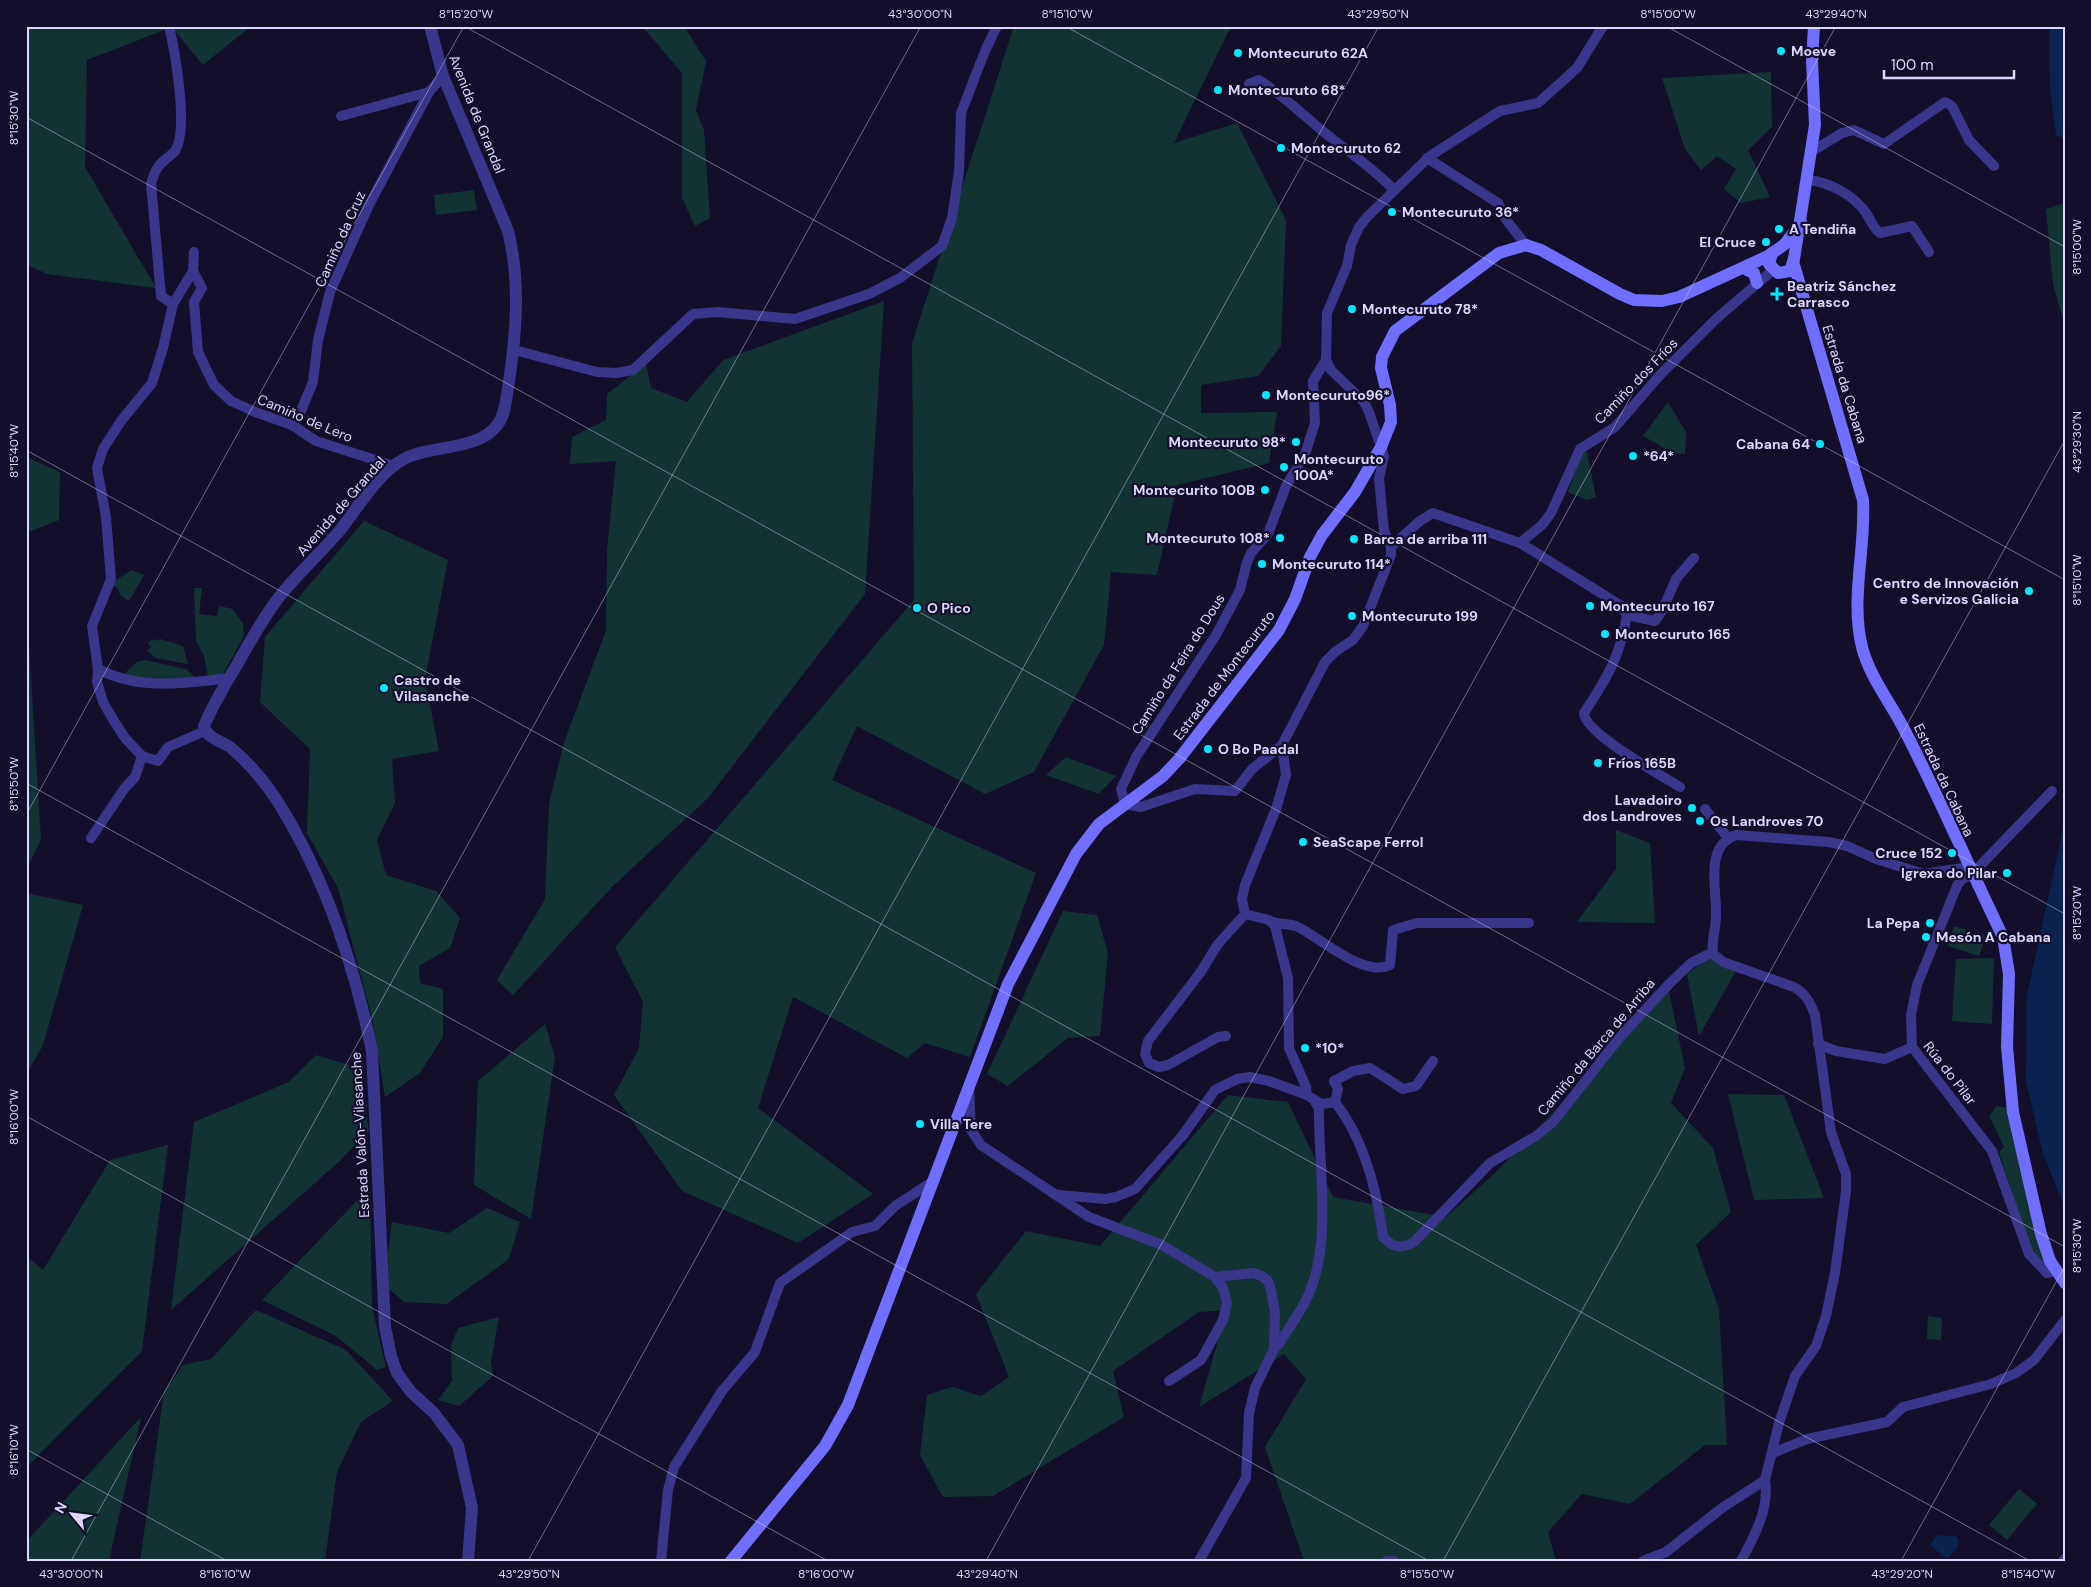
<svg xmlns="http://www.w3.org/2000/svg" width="2091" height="1587" font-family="'DM Sans',sans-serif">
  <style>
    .green { fill: #113433 }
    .water { fill: #09234e }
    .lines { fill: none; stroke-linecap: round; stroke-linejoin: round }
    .minor { stroke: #39368c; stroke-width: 10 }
    .tertiary { stroke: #39368c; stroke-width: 12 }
    .secondary { stroke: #706eff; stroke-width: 12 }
    .ticks { fill: none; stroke: #dbd7ff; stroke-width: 1; stroke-opacity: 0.45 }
    .poi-dot { fill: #03e8ff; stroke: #130e2a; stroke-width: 2 }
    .labels { text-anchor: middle; stroke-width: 4.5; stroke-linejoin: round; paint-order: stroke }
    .poi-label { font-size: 14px; font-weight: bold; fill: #dbd7ff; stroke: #130e2a; text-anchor: start }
    .street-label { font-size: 14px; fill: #dbd7ff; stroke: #130e2a }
    .neatline { fill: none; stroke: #dbd7ff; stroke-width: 2 }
    .ticks-label { font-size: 12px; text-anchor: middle; fill: #dbd7ff }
  </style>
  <rect width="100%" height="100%" fill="#130e2a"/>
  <g class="green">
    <polygon points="26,26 251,26 203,65 172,27 87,60 85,167 156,288 47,274 26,264"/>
    <polygon points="642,26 684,26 706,61 696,110 704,130 710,218 695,226 682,198 682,73"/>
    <polygon points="1014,26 1231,26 1174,143 1237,123 1286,220 1281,346 1258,376 1201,385 1201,413 1277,412 1269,463 1177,485 1157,575 1111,572 1104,645 1034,772 985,794 857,726 832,780 1036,873 970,1057 925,1043 907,1058 793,997 758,1108 873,1194 798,1243 682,1191 614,1095 639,1048 643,1002 615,947 914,600 912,343"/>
    <polygon points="1771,72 1772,127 1748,150 1770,197 1741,203 1724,189 1736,169 1717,156 1701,170 1685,149 1662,78"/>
    <polygon points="474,190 477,210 436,215 434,195"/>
    <polygon points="2065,203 2065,325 2053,285 2046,209"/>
    <polygon points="884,301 865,594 708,798 612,887 513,995 497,980 545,899 549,804 564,742 606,631 607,550 616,461 570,464 572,437 606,420 607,394 646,363 651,388 687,402 723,360"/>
    <polygon points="1668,402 1686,432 1685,454 1673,453 1643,436"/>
    <polygon points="1586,448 1596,497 1587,500 1568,492 1581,456"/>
    <polygon points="26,457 60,472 59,520 26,533"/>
    <polygon points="364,521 448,560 425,679 439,751 392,759 395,803 377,840 386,875 436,891 460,918 450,948 419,966 420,983 443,989 443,1037 420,1073 385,1097 373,1022 338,888 307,833 310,749 260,702 265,637"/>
    <polygon points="132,570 144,575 129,601 120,595 118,588 113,586 116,580"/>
    <polygon points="194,588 202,588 199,614 217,616 219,606 233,609 243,624 244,636 222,676 208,677 204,656 196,641"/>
    <polygon points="26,627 28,630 41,840 26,870"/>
    <polygon points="152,639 154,641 160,639 183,646 188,664 156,658 147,651 151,647 148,643"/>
    <polygon points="145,660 186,669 195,677 182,682 122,676 137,662"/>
    <polygon points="1066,757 1116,776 1099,794 1046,775"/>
    <polygon points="1616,830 1650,843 1655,923 1577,922 1616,869"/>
    <polygon points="26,893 83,905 43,1045 26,1075"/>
    <polygon points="1063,911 1097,915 1108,953 1100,1036 1068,1038 1008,1086 987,1074"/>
    <polygon points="1954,926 1986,936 1979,956 1948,946"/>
    <polygon points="1709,957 1736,971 1699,1036 1687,974"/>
    <polygon points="1994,958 1992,1024 1952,1021 1956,959"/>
    <polygon points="1669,991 1685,1068 1671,1103 1713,1148 1731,1212 1696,1245 1719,1309 1727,1445 1705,1445 1630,1504 1582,1494 1548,1532 1556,1561 1304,1561 1265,1447 1306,1379 1284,1354 1199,1407 1227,1310 1199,1312 1113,1371 1124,1417 993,1496 943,1497 920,1455 927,1395 952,1387 981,1396 1009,1377 976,1294 1026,1231 1100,1246 1228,1095 1288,1102 1333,1197 1446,1217 1496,1172"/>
    <polygon points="545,1024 555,1057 531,1219 474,1185 478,1081"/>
    <polygon points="316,1055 356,1067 369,1130 341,1160 171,1310 194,1122 289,1082"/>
    <polygon points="1728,1094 1784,1095 1824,1198 1754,1200"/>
    <polygon points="1997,1106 2008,1108 2047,1266 2032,1253 1999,1152 2004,1147 1989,1116"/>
    <polygon points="168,1145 142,1351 26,1468 26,1256 43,1270 110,1160"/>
    <polygon points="370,1187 372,1307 386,1367 377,1370 336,1336 262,1300"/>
    <polygon points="487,1208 520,1222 509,1259 447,1304 404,1302 389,1289 388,1253 392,1222 449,1233"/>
    <polygon points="256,1310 346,1350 393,1401 361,1422 337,1472 325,1561 140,1561 164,1392 183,1365 211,1359"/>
    <polygon points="1928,1316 1942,1318 1941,1340 1927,1339"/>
    <polygon points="499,1317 491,1361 493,1376 459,1406 438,1400 452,1381 451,1345 458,1328"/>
    <polygon points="141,1417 109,1561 26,1561 26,1542"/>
    <polygon points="2019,1489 2037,1504 2007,1540 1989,1525"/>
  </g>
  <g class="water">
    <polygon points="2049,26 2065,26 2065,139 2056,135 2050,90"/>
    <polygon points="2065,820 2065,1208 2043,1154 2026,1081 2027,995"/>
    <polygon points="1937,1535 1955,1536 1959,1540 1958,1547 1947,1559 1930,1545"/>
  </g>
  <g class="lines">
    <g class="minor">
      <path d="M169,26c6,26 20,103 6,125 -2,3 -6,5 -9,8 -9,7 -12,14 -15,25l10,112 12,8 20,-33 1,-19"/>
      <path d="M1249,84l10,-4c22,14 40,31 60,48 25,21 52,38 75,62"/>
      <polyline points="341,116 429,92"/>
      <polyline points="1811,152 1842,133 1854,130 1884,144 1945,102 1952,106 1969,140 1994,166"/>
      <polyline points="1427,158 1498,203 1507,221 1526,245"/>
      <path d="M1808,180c21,2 46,15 58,33 5,7 7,15 14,20l32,-7 17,26"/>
      <polyline points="193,271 202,288 194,302 198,352 214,385 231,401 255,412 292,425 316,441 394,466"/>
      <polyline points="514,350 597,372 616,373 633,370 693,314 718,312 795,319 869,294 900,278 942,246 952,218 959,172 961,113 985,51 997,26"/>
      <path d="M1326,360l5,10 33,32 5,10 15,44 -5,23 5,52 7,16v8l-28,71 -10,14 -17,11 -11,11 -43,83 4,30 -10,34 -31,76 -3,14 3,15 24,6 6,6 13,52 1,70 17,39 1,8 14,9 14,-2c29,37 42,88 48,135 10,11 19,12 31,5l76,-79 46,-27 17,-14 67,-85 50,-54 21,-20 22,-11"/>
      <polyline points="292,425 301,411 313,382 318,340 330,292 369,205 429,92 443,76"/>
      <polyline points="1391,547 1420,521 1433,513 1520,543"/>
      <polyline points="1627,615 1655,621 1662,611 1676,579 1694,558"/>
      <path d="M98,669c42,22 87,14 132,9"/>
      <polyline points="1282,745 1252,769 1235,791 1195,789 1141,807 1125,804 1121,789 1136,757 1216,635 1240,590 1247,562 1251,553 1268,534 1286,486 1305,454 1315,423 1313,381 1326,360 1327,313 1347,266 1351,245 1359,227 1368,216 1430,156 1500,111 1538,103 1577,68 1603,26"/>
      <polyline points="142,756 125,738 114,721 103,702 97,682 98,669 92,626 111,579 106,517 97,468 103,449 121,421 152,383 163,348 173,304"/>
      <path d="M1680,787c-19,-12 -96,-54 -96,-74 23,-35 36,-56 43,-98l-7,-10 -100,-62 22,-18 9,-12 29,-64 35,-22 45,-52 56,-56 57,-49"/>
      <polyline points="2052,791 1972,874 1961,880 1957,886 1917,985 1911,1015 1912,1047 1992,1151 2029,1254 2047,1273 2056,1271"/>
      <polyline points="1705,809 1728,838"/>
      <polyline points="91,838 124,789 135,777 142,756 158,761 168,747 205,731"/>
      <path d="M1273,922c7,2 16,2 23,4 24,11 67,52 94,39l3,-35 24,-7h112"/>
      <polyline points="1226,1036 1218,1037 1168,1065 1159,1067 1149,1063 1145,1054 1148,1041 1200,973 1218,944 1245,914"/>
      <polyline points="1818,1044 1836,1051 1885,1059 1912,1047"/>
      <polyline points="969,1088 971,1130 981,1145 1089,1217 1162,1245 1215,1277 1254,1273 1262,1276 1268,1281 1271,1290 1275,1312 1274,1348"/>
      <polyline points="1335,1102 1338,1089 1334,1081 1353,1071 1370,1068 1403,1089 1416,1086 1433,1061"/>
      <polyline points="1059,1195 1105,1199 1116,1197 1135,1189 1183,1135 1215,1090 1237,1079 1250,1077 1269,1081 1307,1095"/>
      <polyline points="1169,1381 1201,1360 1223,1320 1227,1303 1223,1288 1215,1277"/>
      <polyline points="1773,1453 1807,1439 1887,1422 1903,1407 1991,1384 2016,1373 2034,1360 2065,1320"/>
      <polyline points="661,1561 668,1490 674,1467 722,1391 755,1352 780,1283 852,1232 875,1226 895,1206 932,1182"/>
      <path d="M1199,1561l47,-83 3,-65 6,-25 19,-39 5,-5c8,-14 19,-28 26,-42 29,-55 13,-135 14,-194l-4,-6"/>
      <polyline points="1387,1561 1394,1561"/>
      <path d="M1643,1561l23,-9 56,-44 43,-28 14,-57 16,-47 21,-30 10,-30 9,-43 11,-82v-17l-15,-42 -16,-117c-5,-13 -9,-21 -21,-28l-71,-25 -10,-8c-2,-13 3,-25 3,-39 1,-26 -12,-69 20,-80l93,7 18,4 29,13 48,15 45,-7"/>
      <path d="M1741,1561c13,-24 29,-53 24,-81"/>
    </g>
    <g class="tertiary">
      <path d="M430,26l13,50 65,155c13,51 8,106 0,157 -2,12 -3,27 -10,36 -20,28 -66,20 -94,35 -26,14 -45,47 -63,70 -19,23 -42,43 -61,67 -16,20 -29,44 -42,67 -12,20 -25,41 -34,63 2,12 17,15 26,21 18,15 35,35 48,55 47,75 76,162 94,249l13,276 6,29 6,17 14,19 23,21 24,32 14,63 -4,53"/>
      <polyline points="2064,1561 2065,1560"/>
    </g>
    <g class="secondary">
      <polyline points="1772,253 1769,264 1778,273 1790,271 1794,259"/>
      <polyline points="1794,259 1815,125 1812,61 1814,26"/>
      <path d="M1794,265l69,235c3,49 -13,98 -1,147 8,31 29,56 43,84 35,68 65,138 98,206l6,37 -2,73 6,65 28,122 9,27 15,22"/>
      <polyline points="1747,270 1754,273 1757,283"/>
      <polyline points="731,1561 825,1446 848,1405 1008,984 1076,854 1099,824 1163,776 1179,759 1279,630 1295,599 1310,557 1322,535 1355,492 1381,447 1391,422 1390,405 1381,368 1382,357 1395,331 1499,253 1526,245 1541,250 1620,294 1634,300 1662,301 1679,297 1768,256 1785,244 1801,222"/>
    </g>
  </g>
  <path class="ticks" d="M464,26l1601,888M1065,26l1000,554M1666,26l399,221M26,117l2039,1130M26,450l2004,1111M26,783l1403,778M26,815l438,-789M26,1116l802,445M26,1449l201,112M71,1561l850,-1535M528,1561l851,-1535M986,1561l850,-1535M1443,1561l622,-1121M1901,1561l164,-295"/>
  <g class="poi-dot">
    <circle cx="1781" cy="51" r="5"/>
    <circle cx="1238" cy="53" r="5"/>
    <circle cx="1218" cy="90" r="5"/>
    <circle cx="1281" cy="148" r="5"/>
    <circle cx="1392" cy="212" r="5"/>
    <circle cx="1779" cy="229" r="5"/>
    <circle cx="1766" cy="242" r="5"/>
    <path d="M1774.5 286.5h5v5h5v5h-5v5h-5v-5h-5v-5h5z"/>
    <circle cx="1352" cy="309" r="5"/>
    <circle cx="1266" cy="395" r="5"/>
    <circle cx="1296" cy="442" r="5"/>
    <circle cx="1820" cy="444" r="5"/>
    <circle cx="1633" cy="456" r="5"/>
    <circle cx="1284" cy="467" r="5"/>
    <circle cx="1265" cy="490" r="5"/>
    <circle cx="1280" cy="538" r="5"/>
    <circle cx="1354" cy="539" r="5"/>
    <circle cx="1262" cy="564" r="5"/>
    <circle cx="2029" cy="591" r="5"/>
    <circle cx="1590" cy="606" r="5"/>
    <circle cx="917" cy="608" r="5"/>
    <circle cx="1352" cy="616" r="5"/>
    <circle cx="1605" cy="634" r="5"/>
    <circle cx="384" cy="688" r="5"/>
    <circle cx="1208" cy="749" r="5"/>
    <circle cx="1598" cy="763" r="5"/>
    <circle cx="1692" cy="808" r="5"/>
    <circle cx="1700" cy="821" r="5"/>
    <circle cx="1303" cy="842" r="5"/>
    <circle cx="1952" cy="853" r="5"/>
    <circle cx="2007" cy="873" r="5"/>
    <circle cx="1930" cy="923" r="5"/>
    <circle cx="1926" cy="937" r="5"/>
    <circle cx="1305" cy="1048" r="5"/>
    <circle cx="920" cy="1124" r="5"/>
  </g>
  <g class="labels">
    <g class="poi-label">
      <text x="1791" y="56">Moeve</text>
      <text x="1248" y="58">Montecuruto 62A</text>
      <text x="1228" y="95">Montecuruto 68*</text>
      <text x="1291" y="153">Montecuruto 62</text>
      <text x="1402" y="217">Montecuruto 36*</text>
      <text x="1789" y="234">A Tendiña</text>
      <text x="1756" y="247" text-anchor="end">El Cruce</text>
      <text x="1787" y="291">Beatriz Sánchez<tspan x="1787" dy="16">Carrasco</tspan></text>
      <text x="1362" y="314">Montecuruto 78*</text>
      <text x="1276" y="400">Montecuruto96*</text>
      <text x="1286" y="447" text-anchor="end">Montecuruto 98*</text>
      <text x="1810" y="449" text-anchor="end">Cabana 64</text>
      <text x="1643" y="461">*64*</text>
      <text x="1294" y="464">Montecuruto<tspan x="1294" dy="16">100A*</tspan></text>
      <text x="1255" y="495" text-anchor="end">Montecurito 100B</text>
      <text x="1270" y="543" text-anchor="end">Montecuruto 108*</text>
      <text x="1364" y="544">Barca de arriba 111</text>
      <text x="1272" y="569">Montecuruto 114*</text>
      <text x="2019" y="588" text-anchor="end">Centro de Innovación<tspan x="2019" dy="16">e Servizos Galicia</tspan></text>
      <text x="1600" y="611">Montecuruto 167</text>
      <text x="927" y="613">O Pico</text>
      <text x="1362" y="621">Montecuruto 199</text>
      <text x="1615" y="639">Montecuruto 165</text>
      <text x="394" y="685">Castro de<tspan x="394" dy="16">Vilasanche</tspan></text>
      <text x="1218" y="754">O Bo Paadal</text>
      <text x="1608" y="768">Fríos 165B</text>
      <text x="1682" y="805" text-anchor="end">Lavadoiro<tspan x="1682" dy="16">dos Landroves</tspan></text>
      <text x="1710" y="826">Os Landroves 70</text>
      <text x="1313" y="847">SeaScape Ferrol</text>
      <text x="1942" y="858" text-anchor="end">Cruce 152</text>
      <text x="1997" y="878" text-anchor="end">Igrexa do Pilar</text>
      <text x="1920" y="928" text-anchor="end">La Pepa</text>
      <text x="1936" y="942">Mesón A Cabana</text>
      <text x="1315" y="1053">*10*</text>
      <text x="930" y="1129">Villa Tere</text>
    </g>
    <g class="street-label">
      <text transform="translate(477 114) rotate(68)" y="5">Avenida de Grandal</text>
      <text transform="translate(340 239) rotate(-66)" y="5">Camiño da Cruz</text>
      <text transform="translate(1636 381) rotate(-46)" y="5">Camiño dos Fríos</text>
      <text transform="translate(1845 384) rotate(73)" y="5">Estrada da Cabana</text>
      <text transform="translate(305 418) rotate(23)" y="5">Camiño de Lero</text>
      <text transform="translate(341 506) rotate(-49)" y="5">Avenida de Grandal</text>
      <text transform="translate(1178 664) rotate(-58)" y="5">Camiño da Feira do Dous</text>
      <text transform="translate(1224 675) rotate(-53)" y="5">Estrada de Montecuruto</text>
      <text transform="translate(1944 780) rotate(65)" y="5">Estrada da Cabana</text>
      <text transform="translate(1596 1047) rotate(-50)" y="5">Camiño da Barca de Arriba</text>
      <text transform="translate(1950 1073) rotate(52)" y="5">Rúa do Pilar</text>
      <text transform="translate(360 1135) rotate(-93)" y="5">Estrada Valón-Vilasanche</text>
    </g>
  </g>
  <rect width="2091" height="1587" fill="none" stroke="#130e2a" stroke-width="55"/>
  <g transform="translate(72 1514) rotate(299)" stroke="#130e2a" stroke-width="4" paint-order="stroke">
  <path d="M0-4L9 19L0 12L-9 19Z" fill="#dbd7ff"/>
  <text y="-8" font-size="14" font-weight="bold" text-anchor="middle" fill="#dbd7ff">N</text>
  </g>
  <path d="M1884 70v8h130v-8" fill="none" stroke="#dbd7ff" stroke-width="2.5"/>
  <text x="1891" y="70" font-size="15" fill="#dbd7ff" stroke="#130e2a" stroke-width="4" paint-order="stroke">100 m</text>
  <rect x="28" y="28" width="2036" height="1532" class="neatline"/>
  <g class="ticks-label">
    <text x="466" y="18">8°15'20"W</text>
    <text x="920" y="18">43°30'00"N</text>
    <text x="1067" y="18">8°15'10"W</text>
    <text x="1378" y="18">43°29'50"N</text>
    <text x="1668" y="18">8°15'00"W</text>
    <text x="1836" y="18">43°29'40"N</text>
    <text transform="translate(14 118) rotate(-90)" y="4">8°15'30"W</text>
    <text transform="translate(2077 247) rotate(-90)" y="4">8°15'00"W</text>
    <text transform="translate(2077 442) rotate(-90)" y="4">43°29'30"N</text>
    <text transform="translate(14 451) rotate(-90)" y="4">8°15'40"W</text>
    <text transform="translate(2077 580) rotate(-90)" y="4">8°15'10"W</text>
    <text transform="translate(14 784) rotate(-90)" y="4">8°15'50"W</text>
    <text transform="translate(2077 913) rotate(-90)" y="4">8°15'20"W</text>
    <text transform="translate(14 1117) rotate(-90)" y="4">8°16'00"W</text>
    <text transform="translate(2077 1246) rotate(-90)" y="4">8°15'30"W</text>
    <text transform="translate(14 1450) rotate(-90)" y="4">8°16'10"W</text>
    <text x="71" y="1578">43°30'00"N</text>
    <text x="225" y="1578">8°16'10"W</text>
    <text x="529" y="1578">43°29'50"N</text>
    <text x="826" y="1578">8°16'00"W</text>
    <text x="987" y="1578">43°29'40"N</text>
    <text x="1427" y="1578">8°15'50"W</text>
    <text x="1902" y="1578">43°29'20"N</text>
    <text x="2028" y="1578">8°15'40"W</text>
  </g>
</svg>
